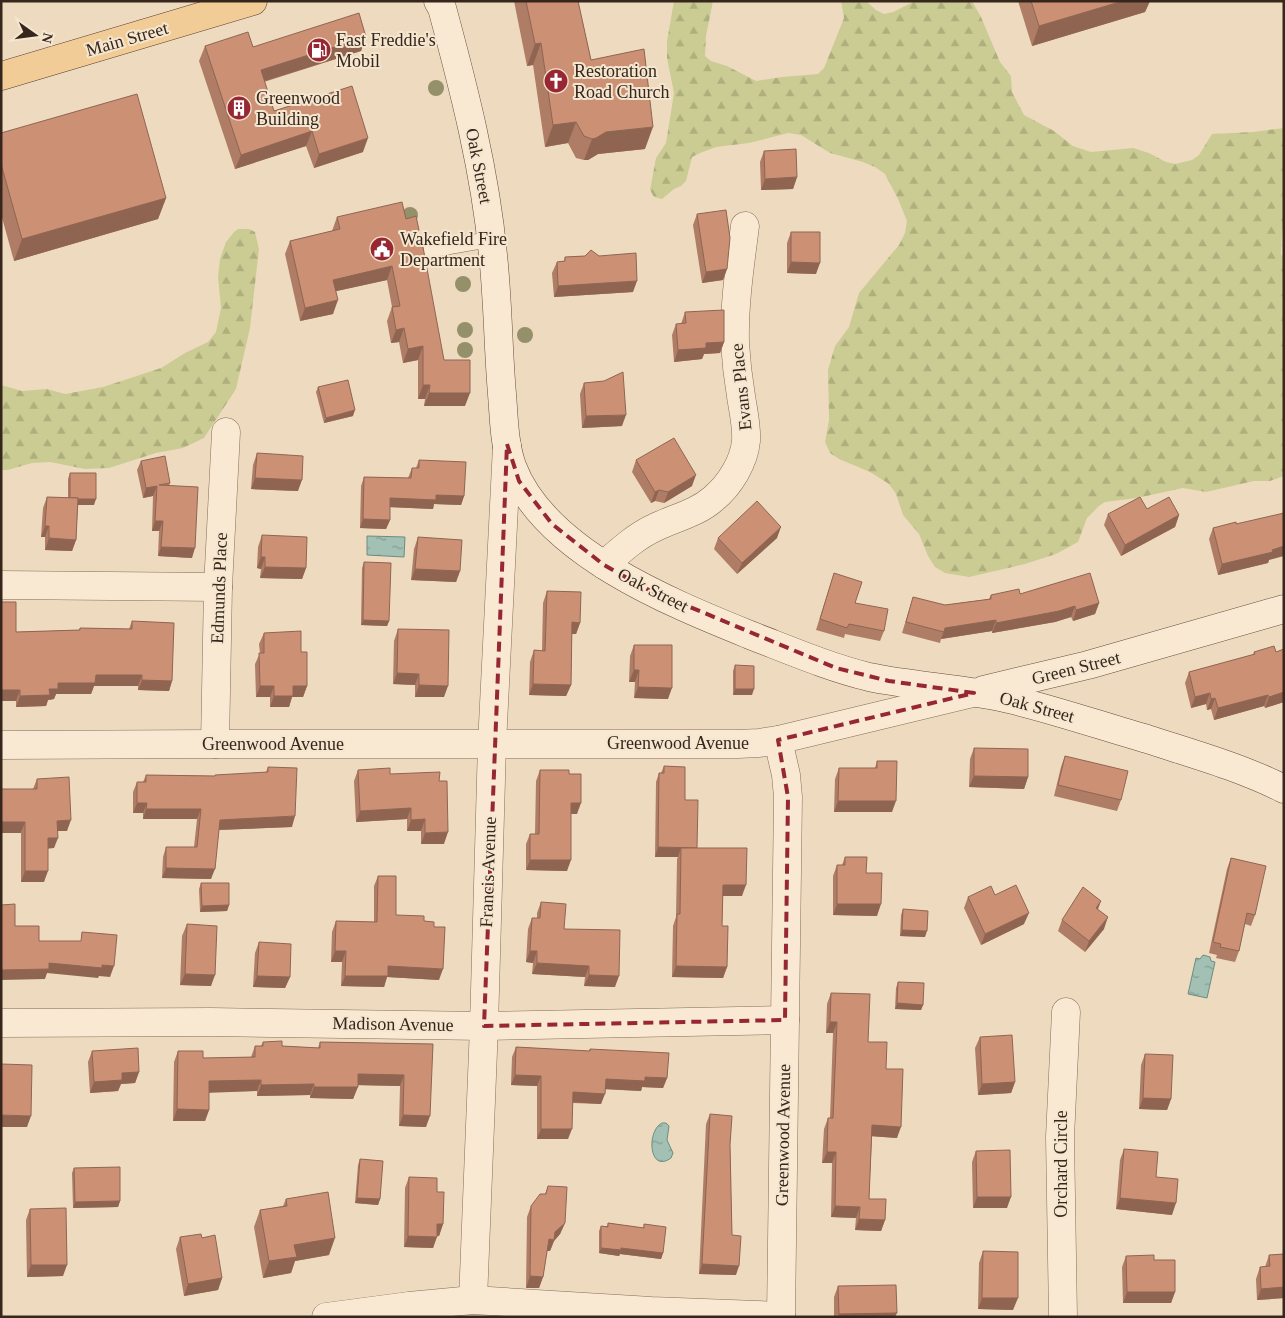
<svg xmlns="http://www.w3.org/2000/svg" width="1285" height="1318" font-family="'Times New Roman',serif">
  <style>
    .forest { fill: url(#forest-firs) }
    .water { fill: url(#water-ripples); stroke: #6a8d81 }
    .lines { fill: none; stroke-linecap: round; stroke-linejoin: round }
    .lane-casing { stroke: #866c57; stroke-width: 16 }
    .street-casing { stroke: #866c57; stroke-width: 29 }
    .secondary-casing { stroke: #684d3b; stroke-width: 29 }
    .primary-casing { stroke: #543b2c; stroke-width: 29 }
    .lane { stroke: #f9e9d2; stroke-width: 15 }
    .street { stroke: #f9e9d2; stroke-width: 28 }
    .secondary { stroke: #f9e9d2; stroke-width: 28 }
    .primary { stroke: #f2cc96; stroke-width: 28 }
    .tree { fill: #949069 }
    .wall { fill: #af7c65 }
    .shaded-wall { fill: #8f6552 }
    .building { fill: #cc9075; stroke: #8f6552 }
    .marked { fill: none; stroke: #962733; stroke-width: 4; stroke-dasharray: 10 6; stroke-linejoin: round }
    .labels { text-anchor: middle; stroke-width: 4; stroke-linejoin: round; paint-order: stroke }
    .street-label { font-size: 18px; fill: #36261c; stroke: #f5e6cf }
    .poi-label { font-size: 18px; fill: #36261c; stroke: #f5e6cf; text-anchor: start }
  </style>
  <defs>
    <pattern id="forest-firs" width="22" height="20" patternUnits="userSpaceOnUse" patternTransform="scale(1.25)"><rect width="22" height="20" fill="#cbcc93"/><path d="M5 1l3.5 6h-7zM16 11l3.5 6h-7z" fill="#afaf7e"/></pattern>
    <pattern id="water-ripples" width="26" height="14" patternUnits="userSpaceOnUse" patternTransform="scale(1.25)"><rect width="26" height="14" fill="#a2c0b4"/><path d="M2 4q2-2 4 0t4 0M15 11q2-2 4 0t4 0" fill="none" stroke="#859c92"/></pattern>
  </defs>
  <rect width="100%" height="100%" fill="#eedbbf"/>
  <g class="forest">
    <polygon points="674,1 713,1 706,36 705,56 711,61 727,66 756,81 782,77 818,74 824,68 844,18 841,1 866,1 876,10 884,14 893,12 915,1 972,1 981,17 1000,62 1011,76 1012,92 1024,115 1054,131 1073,146 1091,152 1133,148 1149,153 1166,162 1175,164 1192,160 1199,155 1212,134 1253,132 1284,128 1284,227 1282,231 1281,254 1284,257 1284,476 1270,481 1254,481 1206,492 1183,488 1137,498 1105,502 1099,506 1087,518 1078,542 1056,554 1025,564 969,577 945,573 935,567 928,556 919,534 903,515 896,494 889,484 870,472 839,459 830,453 825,442 829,420 828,370 835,346 849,327 859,293 899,245 905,233 907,221 898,199 885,174 875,167 863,162 830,153 801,135 788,133 749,143 716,147 700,153 692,157 686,181 681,186 674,189 662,199 654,197 650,190 656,158 666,143 674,93 667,58 667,41"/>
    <polygon points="238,229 249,229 255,232 259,249 250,328 236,389 204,438 183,448 156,453 109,468 85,469 50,462 32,463 8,470 1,470 1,385 22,391 47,389 65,394 103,387 161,368 185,353 208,342 216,332 221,308 218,277 220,259 226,242 234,232"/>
  </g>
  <g class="water">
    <polygon points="367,536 405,537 404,557 367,555"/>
    <polygon points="1203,955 1210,957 1211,961 1215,962 1207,998 1188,994 1196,958 1200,959"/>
    <path d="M662,1123h4l3,3 -2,14 6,13 -2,5c-22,16 -25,-27 -9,-35z"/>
  </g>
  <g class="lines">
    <defs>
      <polyline id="lane" points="419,252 492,239"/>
      <g id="street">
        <path d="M604,565c16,-14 32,-29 52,-38 19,-9 41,-14 57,-28 17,-14 31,-37 33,-58 1,-15 -3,-31 -5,-45 -3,-18 -5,-36 -6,-53 -1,-39 5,-78 10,-117"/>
        <polyline points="1,585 218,587"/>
        <polyline points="778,740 973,693"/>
        <polyline points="215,744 218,587 226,432"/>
        <polyline points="1,745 215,744 738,744 759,743 778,740 786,775 788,797 781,1317"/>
        <polyline points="1,1023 211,1022 484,1026 785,1020"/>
        <polyline points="473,1300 484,1026 492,744 507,446"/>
        <polyline points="326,1317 409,1306 473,1300 651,1311 781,1316"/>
        <polyline points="1063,1317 1060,1137 1066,1012"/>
      </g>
      <g id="secondary">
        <path d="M438,1l4,7c22,81 43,163 51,247 5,46 5,93 9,139 2,24 2,49 10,72 32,86 159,137 238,169 39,15 78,32 119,42 47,10 96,11 144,23 45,11 89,26 134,39 46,15 93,28 137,50"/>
        <polyline points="983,690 1088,665 1284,609"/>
      </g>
      <polyline id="primary" points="1,76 253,1"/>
    </defs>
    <use href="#lane" class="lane-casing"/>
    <use href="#street" class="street-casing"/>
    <use href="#secondary" class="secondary-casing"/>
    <use href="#primary" class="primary-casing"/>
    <use href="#lane" class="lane"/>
    <use href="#street" class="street"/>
    <use href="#secondary" class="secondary"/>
    <use href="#primary" class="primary"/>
  </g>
  <g class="tree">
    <circle cx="436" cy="88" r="8"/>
    <circle cx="410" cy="215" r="8"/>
    <circle cx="463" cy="284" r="8"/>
    <circle cx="465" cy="330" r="8"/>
    <circle cx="525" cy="335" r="8"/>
    <circle cx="465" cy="350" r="8"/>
  </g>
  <g class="wall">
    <polygon points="514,1 578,1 591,60 645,149 598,154 588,160 584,160 576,158 568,143 545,147 533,65 527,66"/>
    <polygon points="1018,1 1150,1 1145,12 1032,46"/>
    <polygon points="366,37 361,51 264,82 274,111 363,152 314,168 306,146 235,169 199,61 205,46 253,47"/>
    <polygon points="1,133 166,198 158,219 14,261 1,214"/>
    <polygon points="764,151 797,177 793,189 761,190 760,162"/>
    <polygon points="697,214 727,269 723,280 702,283 693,225"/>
    <polygon points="337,217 406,219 419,230 415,241 444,360 465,406 424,406 425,399 418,399 418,360 403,363 399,342 391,343 387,321 392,307 387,280 336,291 333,314 300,321 285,254 290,241 332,231"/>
    <polygon points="791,232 816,274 787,273 787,243"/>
    <polygon points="585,256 633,292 554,297 552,273 557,262 564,261 565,257"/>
    <polygon points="685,312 724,342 720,353 704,354 702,359 674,362 672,335 676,324 681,324"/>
    <polygon points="584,383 622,426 582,428 580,394"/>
    <polygon points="318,387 353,416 324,423 316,392"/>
    <polygon points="257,453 298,491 251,489 253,465"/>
    <polygon points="419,460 464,496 461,505 434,504 433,509 390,507 390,520 386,529 360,528 361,486 364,477 408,478 412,468 416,468"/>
    <polygon points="636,460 692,486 664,503 655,501 651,503 632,472"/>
    <polygon points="141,461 170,483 169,486 192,558 158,556 159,531 152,531 153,496 143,498 137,470"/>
    <polygon points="70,473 94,505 78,505 76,540 72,551 45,550 45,537 41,537 43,508 47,497 68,498 68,479"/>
    <polygon points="1147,509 1179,515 1175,527 1121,556 1104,525 1108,514"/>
    <polygon points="1236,524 1269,560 1268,563 1218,575 1209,539 1213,528"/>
    <polygon points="262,535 306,568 302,579 260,578 261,569 257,568 258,547"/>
    <polygon points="418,537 460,571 456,582 411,580 414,549"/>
    <polygon points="718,538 777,538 737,574 714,549"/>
    <polygon points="364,562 389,621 387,626 361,625 362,568"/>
    <polygon points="834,573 855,603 884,631 880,641 845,634 844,638 816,630"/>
    <polygon points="547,591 580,623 576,634 572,634 571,685 566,696 529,695 530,662 534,650 542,651 543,603"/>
    <polygon points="1020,594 1099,603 1095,614 1073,621 1071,617 1055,622 992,633 992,631 941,639 940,643 902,633 913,597 945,605 989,599 991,595"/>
    <polygon points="132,621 172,681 169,691 138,690 138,686 94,686 91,694 56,694 54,699 48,700 46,706 16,707 16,632 79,630 80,628 129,629"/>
    <polygon points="398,629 444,697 415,697 415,685 393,684 394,641"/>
    <polygon points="264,633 301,652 307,686 303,697 292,697 289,707 270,707 270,697 256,697 255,664 260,653 259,644"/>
    <polygon points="634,645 668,699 634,698 635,682 629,682 630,656"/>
    <polygon points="1284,649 1284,702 1265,708 1264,706 1214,720 1211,709 1207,710 1206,704 1191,708 1185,683 1189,672 1253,655 1254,652 1276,652"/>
    <polygon points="735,665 752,695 733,695 733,671"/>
    <polygon points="974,748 1028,777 1024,789 969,787 970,759"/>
    <polygon points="1065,756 1121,800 1117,811 1054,796 1061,767"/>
    <polygon points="877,761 892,812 834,812 835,779 839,768 875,768"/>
    <polygon points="664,766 685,800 697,848 742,896 723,896 722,926 727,967 723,978 672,977 673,926 676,917 677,859 678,857 655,857 656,782 659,773 661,773"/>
    <polygon points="268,767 292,827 219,830 211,879 162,878 163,857 166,847 194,847 197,819 143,819 143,813 133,813 133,792 137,782 143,782 146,775 215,776 266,772"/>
    <polygon points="358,770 439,781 444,844 421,844 421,831 407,831 407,819 356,822 354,781"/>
    <polygon points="540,770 569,774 577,814 571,814 567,871 526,870 526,844 530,834 535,834 536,781"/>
    <polygon points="37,779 67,831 57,831 54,848 48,848 44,882 21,882 21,833 33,789"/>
    <polygon points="845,857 866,873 877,916 833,915 833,876 837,865 842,865"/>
    <polygon points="1231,858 1255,915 1251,926 1245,924 1239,951 1235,962 1216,958 1217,955 1209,953 1227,869"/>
    <polygon points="378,876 396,915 424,921 434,927 439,980 387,977 384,987 341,986 342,962 331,962 332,932 336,921 374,922 374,886"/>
    <polygon points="201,883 229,905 227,911 200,912 199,889"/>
    <polygon points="995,895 1024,924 981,945 964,908 968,897"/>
    <polygon points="541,902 564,929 615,987 584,986 585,977 532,974 533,963 526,962 528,929 532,918 537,918 537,913"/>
    <polygon points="903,909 925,937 900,936 901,915"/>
    <polygon points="1098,910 1104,929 1085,952 1058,931 1062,920"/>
    <polygon points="187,924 211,986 180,985 182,936"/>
    <polygon points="259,942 290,977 285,988 253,987 255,953"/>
    <polygon points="898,982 923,1005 921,1010 895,1009 896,988"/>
    <polygon points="831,993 868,1042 886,1069 897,1138 872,1136 869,1199 885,1220 881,1231 855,1230 856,1218 831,1217 832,1163 822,1163 824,1129 828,1118 830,1118 833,1033 826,1033 827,1004"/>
    <polygon points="980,1037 1015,1082 1011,1093 978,1095 975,1048"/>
    <polygon points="263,1042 282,1046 318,1048 320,1042 433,1044 426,1127 399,1126 400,1086 358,1085 353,1099 310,1098 310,1095 257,1096 257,1091 209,1092 209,1110 205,1121 173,1121 174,1062 178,1051 203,1058 251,1057 255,1046 261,1046"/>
    <polygon points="516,1047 589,1051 590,1049 667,1078 663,1088 642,1087 641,1091 605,1089 601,1104 572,1103 568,1139 537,1139 537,1086 511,1085 512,1057"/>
    <polygon points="92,1051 139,1072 135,1083 121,1084 118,1091 90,1093 88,1062"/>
    <polygon points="1145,1054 1171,1099 1167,1110 1139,1109 1141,1065"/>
    <polygon points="710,1114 730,1145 732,1235 736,1275 699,1274 706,1124"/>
    <polygon points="1124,1149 1156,1177 1172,1215 1116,1209 1120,1160"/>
    <polygon points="976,1151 1007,1208 973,1208 972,1162"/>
    <polygon points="360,1159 380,1199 378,1205 355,1203 358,1165"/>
    <polygon points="74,1168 120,1201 118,1207 73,1208 72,1173"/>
    <polygon points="409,1177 437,1192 443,1224 439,1236 437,1235 433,1248 404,1247 405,1188"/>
    <polygon points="548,1186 565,1223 560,1234 554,1241 550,1251 547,1251 543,1277 539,1288 526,1288 527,1217 531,1206 545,1194"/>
    <polygon points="286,1199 329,1255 295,1261 291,1273 263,1278 254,1227 260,1210 283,1206"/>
    <polygon points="30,1209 63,1276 27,1277 26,1220"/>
    <polygon points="608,1223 643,1228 644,1224 663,1253 661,1259 620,1254 619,1256 599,1253 599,1231 601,1226 607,1226"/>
    <polygon points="180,1237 202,1238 222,1278 218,1290 184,1296 176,1249"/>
    <polygon points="983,1251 1013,1310 978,1309 979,1263"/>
    <polygon points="1284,1254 1284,1298 1257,1300 1256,1279 1260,1267 1265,1267 1269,1255"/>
    <polygon points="1126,1256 1154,1260 1175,1292 1171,1303 1123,1303 1122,1267"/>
    <polygon points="838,1286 895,1317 834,1317 834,1297"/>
  </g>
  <g class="shaded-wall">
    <polygon points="1123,1 1150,1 1145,12 1032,46 1039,26"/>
    <polygon points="366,37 361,51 255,84 261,70"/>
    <polygon points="541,43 533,65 527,66 535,44"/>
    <polygon points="576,122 568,143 545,147 553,125"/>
    <polygon points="653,127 645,149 598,154 588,160 584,160 592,139 606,132"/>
    <polygon points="312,131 306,146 235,169 241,155"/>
    <polygon points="368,138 363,152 314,168 319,154"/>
    <polygon points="797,177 793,189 761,190 765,179"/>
    <polygon points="166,198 158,219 14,261 22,239"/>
    <polygon points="419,230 414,244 415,235"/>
    <polygon points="791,262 820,263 816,274 787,273"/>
    <polygon points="392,266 387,280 328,293 333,280"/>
    <polygon points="727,269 723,280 702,283 706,272"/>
    <polygon points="637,281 633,292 554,297 558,286"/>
    <polygon points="338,300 333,314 300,321 305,308"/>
    <polygon points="404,328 399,342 391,343 396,330"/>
    <polygon points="724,342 720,353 704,354 702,359 674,362 678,350 706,343"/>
    <polygon points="423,346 418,360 403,363 408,349"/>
    <polygon points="423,385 430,385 425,399 418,399"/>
    <polygon points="429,393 470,393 465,406 424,406"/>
    <polygon points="355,410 353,416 324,423 326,418"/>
    <polygon points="626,415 622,426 582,428 586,416"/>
    <polygon points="696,475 692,486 664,503 668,492"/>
    <polygon points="255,478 302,480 298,491 251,489"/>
    <polygon points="157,486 153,496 143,498 146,488"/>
    <polygon points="659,490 655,501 651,503 655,492"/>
    <polygon points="436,495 464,496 461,505 434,504 433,509 387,507 390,498"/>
    <polygon points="70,499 96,499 94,505 68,505"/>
    <polygon points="1179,515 1175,527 1121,556 1125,545"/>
    <polygon points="363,519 390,520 386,529 360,528"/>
    <polygon points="155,521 163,521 159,531 152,531"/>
    <polygon points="45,526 49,526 45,537 41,537"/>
    <polygon points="781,527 777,538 737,574 742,563"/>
    <polygon points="49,538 76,540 72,551 45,550"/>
    <polygon points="1284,546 1284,556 1269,560 1268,563 1218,575 1222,564"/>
    <polygon points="161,547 195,548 192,558 158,556"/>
    <polygon points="261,557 265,557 261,569 257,568"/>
    <polygon points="265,567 306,568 302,579 260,578"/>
    <polygon points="415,569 460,571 456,582 411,580"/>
    <polygon points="1099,603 1095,614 1073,621 1076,610"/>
    <polygon points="1075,606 1071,617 1055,622 992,633 996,623"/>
    <polygon points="363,620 389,621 387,626 361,625"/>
    <polygon points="996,620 992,631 941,639 945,628"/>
    <polygon points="572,622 580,623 576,634 568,634"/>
    <polygon points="634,670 639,670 635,682 629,682"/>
    <polygon points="397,673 419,674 415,685 393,684"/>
    <polygon points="96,675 142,675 138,686 94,686 91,694 56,694 54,699 48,700 46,706 16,707 20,696 49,689 58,683"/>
    <polygon points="142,680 172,681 169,691 138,690"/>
    <polygon points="533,684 571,685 566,696 529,695"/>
    <polygon points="419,685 448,686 444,697 415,697"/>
    <polygon points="260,686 274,686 270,697 256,697"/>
    <polygon points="293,686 307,686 303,697 292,697 289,707 270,707 274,696"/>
    <polygon points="638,687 672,688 668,699 634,698"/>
    <polygon points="735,689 754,689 752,695 733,695"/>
    <polygon points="1,690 20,690 16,701 1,701"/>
    <polygon points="1284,692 1284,702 1265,708 1269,697"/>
    <polygon points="1210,693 1206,704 1191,708 1195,697"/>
    <polygon points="1268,695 1264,706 1214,720 1218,708"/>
    <polygon points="1215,698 1211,709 1207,710 1211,699"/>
    <polygon points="974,776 1028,777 1024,789 969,787"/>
    <polygon points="838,801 896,801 892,812 834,812"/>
    <polygon points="137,803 147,803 143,813 133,813"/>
    <polygon points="571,803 581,803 577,814 568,814"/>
    <polygon points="411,808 407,819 356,822 360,811"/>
    <polygon points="146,809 201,809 197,819 143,819"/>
    <polygon points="295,816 292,827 216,830 220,820"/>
    <polygon points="425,819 421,831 407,831 411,820"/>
    <polygon points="71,820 67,831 53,831 57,821"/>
    <polygon points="1,822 25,822 21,833 1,833"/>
    <polygon points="448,832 444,844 421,844 425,833"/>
    <polygon points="48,838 58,838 54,848 45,849"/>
    <polygon points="658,847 681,848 678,857 655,857"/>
    <polygon points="530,860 571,860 567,871 526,870"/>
    <polygon points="166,868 215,869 211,879 162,878"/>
    <polygon points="25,871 48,871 44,882 21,882"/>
    <polygon points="723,885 746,885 742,896 719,896"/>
    <polygon points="1101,901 1097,912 1096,908"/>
    <polygon points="837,904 881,904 877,916 833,915"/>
    <polygon points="229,905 227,911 200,912 202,906"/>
    <polygon points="1029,913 1024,924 981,945 985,934"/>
    <polygon points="1108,917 1104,929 1085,952 1089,941"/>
    <polygon points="902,930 927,931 925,937 900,936"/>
    <polygon points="335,951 346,951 342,962 331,962"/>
    <polygon points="530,951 537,951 533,963 526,962"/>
    <polygon points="49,963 102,965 114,966 110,977 99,976 98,978 47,973 45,979 1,980 1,970"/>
    <polygon points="537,963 589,966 585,977 532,974"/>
    <polygon points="388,966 443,969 439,980 387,977 384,987 341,986 345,976"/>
    <polygon points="676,966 727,967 723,978 672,977"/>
    <polygon points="185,974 215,975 211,986 180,985"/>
    <polygon points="589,975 619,976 615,987 584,986"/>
    <polygon points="257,976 290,977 285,988 253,987"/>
    <polygon points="897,1003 923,1005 921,1010 895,1009"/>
    <polygon points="830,1022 837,1022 833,1033 826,1033"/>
    <polygon points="139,1072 135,1083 121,1084 118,1091 90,1093 94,1082 122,1073"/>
    <polygon points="358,1074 404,1075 400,1086 354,1085"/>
    <polygon points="515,1075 541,1076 537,1086 511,1085"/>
    <polygon points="645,1077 667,1078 663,1088 642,1087 641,1091 602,1089 606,1079"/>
    <polygon points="261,1080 257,1091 205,1093 209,1081"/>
    <polygon points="1015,1082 1011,1093 978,1095 982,1084"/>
    <polygon points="314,1084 310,1095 257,1096 261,1085"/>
    <polygon points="314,1087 358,1087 353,1099 310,1098"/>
    <polygon points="573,1092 605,1094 601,1104 569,1102"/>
    <polygon points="1143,1098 1171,1099 1167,1110 1139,1109"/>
    <polygon points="177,1109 209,1110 205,1121 173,1121"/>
    <polygon points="1,1115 31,1116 27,1127 1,1127"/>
    <polygon points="403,1115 430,1116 426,1127 399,1126"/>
    <polygon points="872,1125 901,1127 897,1138 868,1136"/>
    <polygon points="541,1129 572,1129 568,1139 537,1139"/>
    <polygon points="827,1152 836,1152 832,1163 822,1163"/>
    <polygon points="977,1197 1011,1197 1007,1208 973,1208"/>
    <polygon points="357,1198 380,1199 378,1205 355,1203"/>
    <polygon points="1120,1198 1176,1203 1172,1215 1116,1209"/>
    <polygon points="120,1201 118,1207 73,1208 75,1202"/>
    <polygon points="835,1206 860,1207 856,1218 831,1217"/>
    <polygon points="859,1219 885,1220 881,1231 855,1230"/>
    <polygon points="565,1223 560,1234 554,1241 550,1251 545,1251 549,1239 555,1232"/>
    <polygon points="437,1224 443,1224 439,1236 433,1235"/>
    <polygon points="408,1236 437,1237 433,1248 404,1247"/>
    <polygon points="335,1238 329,1255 295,1261 291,1273 263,1278 269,1261 294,1245"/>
    <polygon points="601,1248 621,1248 663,1253 661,1259 620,1254 619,1256 599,1253"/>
    <polygon points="702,1264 739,1266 736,1275 699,1274"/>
    <polygon points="31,1265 67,1265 63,1276 27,1277"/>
    <polygon points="530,1276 543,1277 539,1288 526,1288"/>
    <polygon points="222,1278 218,1290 184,1296 188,1284"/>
    <polygon points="1284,1287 1284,1298 1257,1300 1261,1289"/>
    <polygon points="1127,1292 1175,1292 1171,1303 1123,1303"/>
    <polygon points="982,1298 1018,1298 1013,1310 978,1309"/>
    <polygon points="897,1313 895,1317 838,1317 839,1314"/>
  </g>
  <g class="building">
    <polygon points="526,1 578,1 591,60 644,49 653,127 606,132 596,138 592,139 584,136 576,122 553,125 541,43 535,44"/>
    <polygon points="1031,1 1123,1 1039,26"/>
    <polygon points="359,13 366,37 261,70 274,111 352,86 368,138 319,154 312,131 241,155 205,46 248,32 253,47"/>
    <polygon points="137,94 166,198 22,239 1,164 1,133"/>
    <polygon points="796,149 797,177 765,179 764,151"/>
    <polygon points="402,202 406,219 416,216 419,230 415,235 415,240 417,245 423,247 444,360 470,360 470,393 429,393 430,385 423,385 423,346 408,349 404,328 396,330 392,307 400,306 392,266 333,280 338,300 305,308 290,241 340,229 337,217"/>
    <polygon points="726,210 730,238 727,269 706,272 697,214"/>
    <polygon points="791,232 820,232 820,263 791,262"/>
    <polygon points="591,250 599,256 636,253 637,281 558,286 557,262 565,261 565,257 585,256"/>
    <polygon points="724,310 724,342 706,343 706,348 678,350 676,324 686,323 685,312"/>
    <polygon points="623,372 626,415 586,416 584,383 604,381"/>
    <polygon points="348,380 355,410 326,418 318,387"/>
    <polygon points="674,438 696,475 668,492 659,490 655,492 636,460"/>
    <polygon points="257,453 303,456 302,480 255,478"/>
    <polygon points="165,456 170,483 159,485 198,487 195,548 161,547 163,521 155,521 157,486 146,488 141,461"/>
    <polygon points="419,460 466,462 464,496 436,495 436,500 390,498 390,520 363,519 364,477 411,478 412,468 419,468"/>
    <polygon points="70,473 96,473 96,499 78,499 78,498 70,498"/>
    <polygon points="47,497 78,498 76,540 49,538 49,526 45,526"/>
    <polygon points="1140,497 1147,509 1169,497 1179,515 1125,545 1108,514"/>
    <polygon points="757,501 781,527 742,563 718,538"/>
    <polygon points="1284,513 1284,546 1272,550 1273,552 1222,564 1213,528 1236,522 1236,524"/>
    <polygon points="262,535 307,537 306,568 265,567 265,557 261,557"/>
    <polygon points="418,537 462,540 460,571 415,569"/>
    <polygon points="364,562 391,563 389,621 363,620"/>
    <polygon points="834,573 862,582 855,603 888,609 884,631 849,624 847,628 820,619"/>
    <polygon points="1090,573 1099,603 1076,610 1075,606 1059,611 996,623 996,620 945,628 944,632 906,622 913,597 945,605 991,599 991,595 1019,589 1020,594"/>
    <polygon points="547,591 581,592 580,623 572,622 571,685 533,684 534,650 545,651"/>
    <polygon points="1,602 16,602 16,632 80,630 80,628 132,629 132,621 174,623 172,681 142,680 142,675 96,675 95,683 58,683 58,689 49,689 50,695 20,696 20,690 1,690"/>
    <polygon points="398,629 449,630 448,686 419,685 419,674 397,673"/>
    <polygon points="301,631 301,652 307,652 307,686 293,686 293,696 274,696 274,686 260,686 259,653 264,653 264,633"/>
    <polygon points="634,645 672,645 672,688 638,687 639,670 634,670"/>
    <polygon points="1274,646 1276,652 1284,649 1284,692 1269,697 1268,695 1218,708 1215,698 1211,699 1210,693 1195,697 1189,672 1255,654 1254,652"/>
    <polygon points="735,665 754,666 754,689 735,689"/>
    <polygon points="974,748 1028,749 1028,777 974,776"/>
    <polygon points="1065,756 1128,771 1121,800 1058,785"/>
    <polygon points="877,761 897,761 896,801 838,801 839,768 877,768"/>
    <polygon points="664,766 685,767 685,800 698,800 697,848 658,847 659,773 664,773"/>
    <polygon points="268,767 297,768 295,816 220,820 215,869 166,868 166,847 197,847 201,809 146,809 147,803 137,803 137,782 146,782 146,775 215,776 215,775 268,772"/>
    <polygon points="390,768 390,774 440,772 439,781 447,781 448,832 425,833 425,819 411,820 411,808 360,811 358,770"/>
    <polygon points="540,770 569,770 569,774 581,774 581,803 571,803 571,860 530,860 530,834 539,834"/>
    <polygon points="69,777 71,820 57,821 58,838 48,838 48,871 25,871 25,822 1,822 1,789 37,789 37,779"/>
    <polygon points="681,848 747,848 746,885 723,885 722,926 728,926 727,967 676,966 677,914 680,914"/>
    <polygon points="845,857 867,857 866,873 882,873 881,904 837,904 837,865 845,865"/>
    <polygon points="1231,858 1266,866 1255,915 1247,913 1239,951 1220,947 1221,944 1213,942"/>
    <polygon points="378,876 396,876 396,915 424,916 424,921 434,922 434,927 445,927 443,969 388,966 388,976 345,976 346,951 335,951 336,921 377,922"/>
    <polygon points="201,883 229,883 229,905 202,906"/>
    <polygon points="1016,885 1029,913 985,934 968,897 991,886 995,895"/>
    <polygon points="1083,887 1101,901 1096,908 1108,917 1089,941 1062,920"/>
    <polygon points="541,902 566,904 564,929 620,930 619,976 589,975 589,966 537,963 537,951 530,951 532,918 540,918"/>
    <polygon points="15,904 15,926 39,926 39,941 81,941 82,932 117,935 114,966 102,965 102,968 49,963 49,969 1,970 1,905"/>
    <polygon points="903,909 928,911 927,931 902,930"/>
    <polygon points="187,924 217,926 215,975 185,974"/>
    <polygon points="259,942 291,944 290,977 257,976"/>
    <polygon points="898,982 924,983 923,1005 897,1003"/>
    <polygon points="831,993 870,994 868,1042 887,1042 886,1069 903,1069 901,1127 872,1125 869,1199 886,1199 885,1220 859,1219 860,1207 835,1206 836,1152 827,1152 828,1118 833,1118 837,1022 830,1022"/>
    <polygon points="1012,1035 1015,1082 982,1084 980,1037"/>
    <polygon points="282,1041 282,1046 320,1048 320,1042 433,1044 430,1116 403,1115 404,1075 358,1074 358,1087 314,1087 314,1084 261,1085 261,1080 209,1081 209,1110 177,1109 178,1051 203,1051 203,1058 255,1057 255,1046 263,1046 263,1042"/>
    <polygon points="516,1047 590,1051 590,1049 669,1053 667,1078 645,1077 645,1081 606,1079 605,1094 573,1092 572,1129 541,1129 541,1076 515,1075"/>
    <polygon points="138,1048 139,1072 122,1073 122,1080 94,1082 92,1051"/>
    <polygon points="1145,1054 1173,1055 1171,1099 1143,1098"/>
    <polygon points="1,1064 32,1065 31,1116 1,1115"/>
    <polygon points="710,1114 732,1116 730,1145 732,1235 741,1236 739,1266 702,1264"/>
    <polygon points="1124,1149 1158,1152 1156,1177 1178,1179 1176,1203 1120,1198"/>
    <polygon points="1010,1150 1011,1197 977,1197 976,1151"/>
    <polygon points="360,1159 383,1161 380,1199 357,1198"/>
    <polygon points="120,1167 120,1201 75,1202 74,1168"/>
    <polygon points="409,1177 437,1178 437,1192 444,1192 443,1224 437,1224 437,1237 408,1236"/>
    <polygon points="548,1186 567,1187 565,1223 555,1232 554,1240 549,1239 543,1277 530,1276 531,1206 540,1194 546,1194"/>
    <polygon points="328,1192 335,1238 294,1245 297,1257 269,1261 260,1210 287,1206 286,1199"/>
    <polygon points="66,1208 67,1265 31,1265 30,1209"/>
    <polygon points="608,1223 644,1228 644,1224 666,1227 663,1253 621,1248 621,1250 601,1248 601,1226 608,1227"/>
    <polygon points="201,1234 202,1238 215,1235 222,1278 188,1284 180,1237"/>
    <polygon points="983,1251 1018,1252 1018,1298 982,1298"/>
    <polygon points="1284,1254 1284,1287 1261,1289 1260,1267 1270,1266 1269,1255"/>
    <polygon points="1154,1255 1154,1260 1175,1260 1175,1292 1127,1292 1126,1256"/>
    <polygon points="896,1285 897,1313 839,1314 838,1286"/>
  </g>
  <path class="marked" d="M507,444l12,37 33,43 52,41 43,24 189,79 53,13 85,12 -196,47 10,57 -3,223 -301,6z"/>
  <defs>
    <symbol id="fuel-disc" viewBox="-11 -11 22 22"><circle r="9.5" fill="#962733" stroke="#f5e6cf"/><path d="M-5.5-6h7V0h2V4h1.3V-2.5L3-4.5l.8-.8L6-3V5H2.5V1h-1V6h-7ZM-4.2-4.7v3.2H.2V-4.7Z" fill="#fff"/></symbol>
    <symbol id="church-disc" viewBox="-11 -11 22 22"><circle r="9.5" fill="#962733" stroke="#f5e6cf"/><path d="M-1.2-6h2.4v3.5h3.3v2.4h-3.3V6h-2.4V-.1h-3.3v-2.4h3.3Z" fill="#fff"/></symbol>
    <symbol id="building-disc" viewBox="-11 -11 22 22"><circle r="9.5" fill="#962733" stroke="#f5e6cf"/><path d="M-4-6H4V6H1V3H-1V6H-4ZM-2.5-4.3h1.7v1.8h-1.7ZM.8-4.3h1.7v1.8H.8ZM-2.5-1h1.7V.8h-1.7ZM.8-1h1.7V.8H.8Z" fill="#fff"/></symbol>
    <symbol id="civic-disc" viewBox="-11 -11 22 22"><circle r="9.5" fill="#962733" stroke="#f5e6cf"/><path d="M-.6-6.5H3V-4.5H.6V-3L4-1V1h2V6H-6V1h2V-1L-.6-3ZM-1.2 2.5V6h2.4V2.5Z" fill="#fff"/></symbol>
  </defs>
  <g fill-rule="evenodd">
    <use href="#fuel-disc" x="305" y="36" width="28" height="28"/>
    <use href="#church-disc" x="542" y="67" width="28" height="28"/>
    <use href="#building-disc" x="225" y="94" width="28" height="28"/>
    <use href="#civic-disc" x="368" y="235" width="28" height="28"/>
  </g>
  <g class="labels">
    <g class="street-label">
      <text transform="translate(127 39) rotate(-16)" y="6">Main Street</text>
      <text transform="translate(479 166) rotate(79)" y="6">Oak Street</text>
      <text transform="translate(741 387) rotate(-96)" y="6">Evans Place</text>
      <text transform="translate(219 588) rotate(-88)" y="6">Edmunds Place</text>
      <text transform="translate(653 590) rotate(27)" y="6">Oak Street</text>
      <text transform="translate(1076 668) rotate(-14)" y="6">Green Street</text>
      <text transform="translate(1037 707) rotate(15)" y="6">Oak Street</text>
      <text x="678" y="749">Greenwood Avenue</text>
      <text x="273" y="750">Greenwood Avenue</text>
      <text transform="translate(488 872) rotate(-88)" y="6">Francis Avenue</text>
      <text transform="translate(393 1024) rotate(1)" y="6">Madison Avenue</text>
      <text transform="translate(783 1135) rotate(-89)" y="6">Greenwood Avenue</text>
      <text transform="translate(1061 1164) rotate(-90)" y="6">Orchard Circle</text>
    </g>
    <g class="poi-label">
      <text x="336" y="46">Fast Freddie's<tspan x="336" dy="21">Mobil</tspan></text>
      <text x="574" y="77">Restoration<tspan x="574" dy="21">Road Church</tspan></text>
      <text x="256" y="104">Greenwood<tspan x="256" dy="21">Building</tspan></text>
      <text x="400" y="245">Wakefield Fire<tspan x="400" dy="21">Department</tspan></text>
    </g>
  </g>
  <rect width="1285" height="1318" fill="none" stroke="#36261c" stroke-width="5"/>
  <g transform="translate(35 35) rotate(104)" stroke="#f5e6cf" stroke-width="4" paint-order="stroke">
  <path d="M0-4L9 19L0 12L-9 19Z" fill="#36261c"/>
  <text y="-8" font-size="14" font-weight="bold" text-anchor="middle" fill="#36261c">N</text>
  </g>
</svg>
